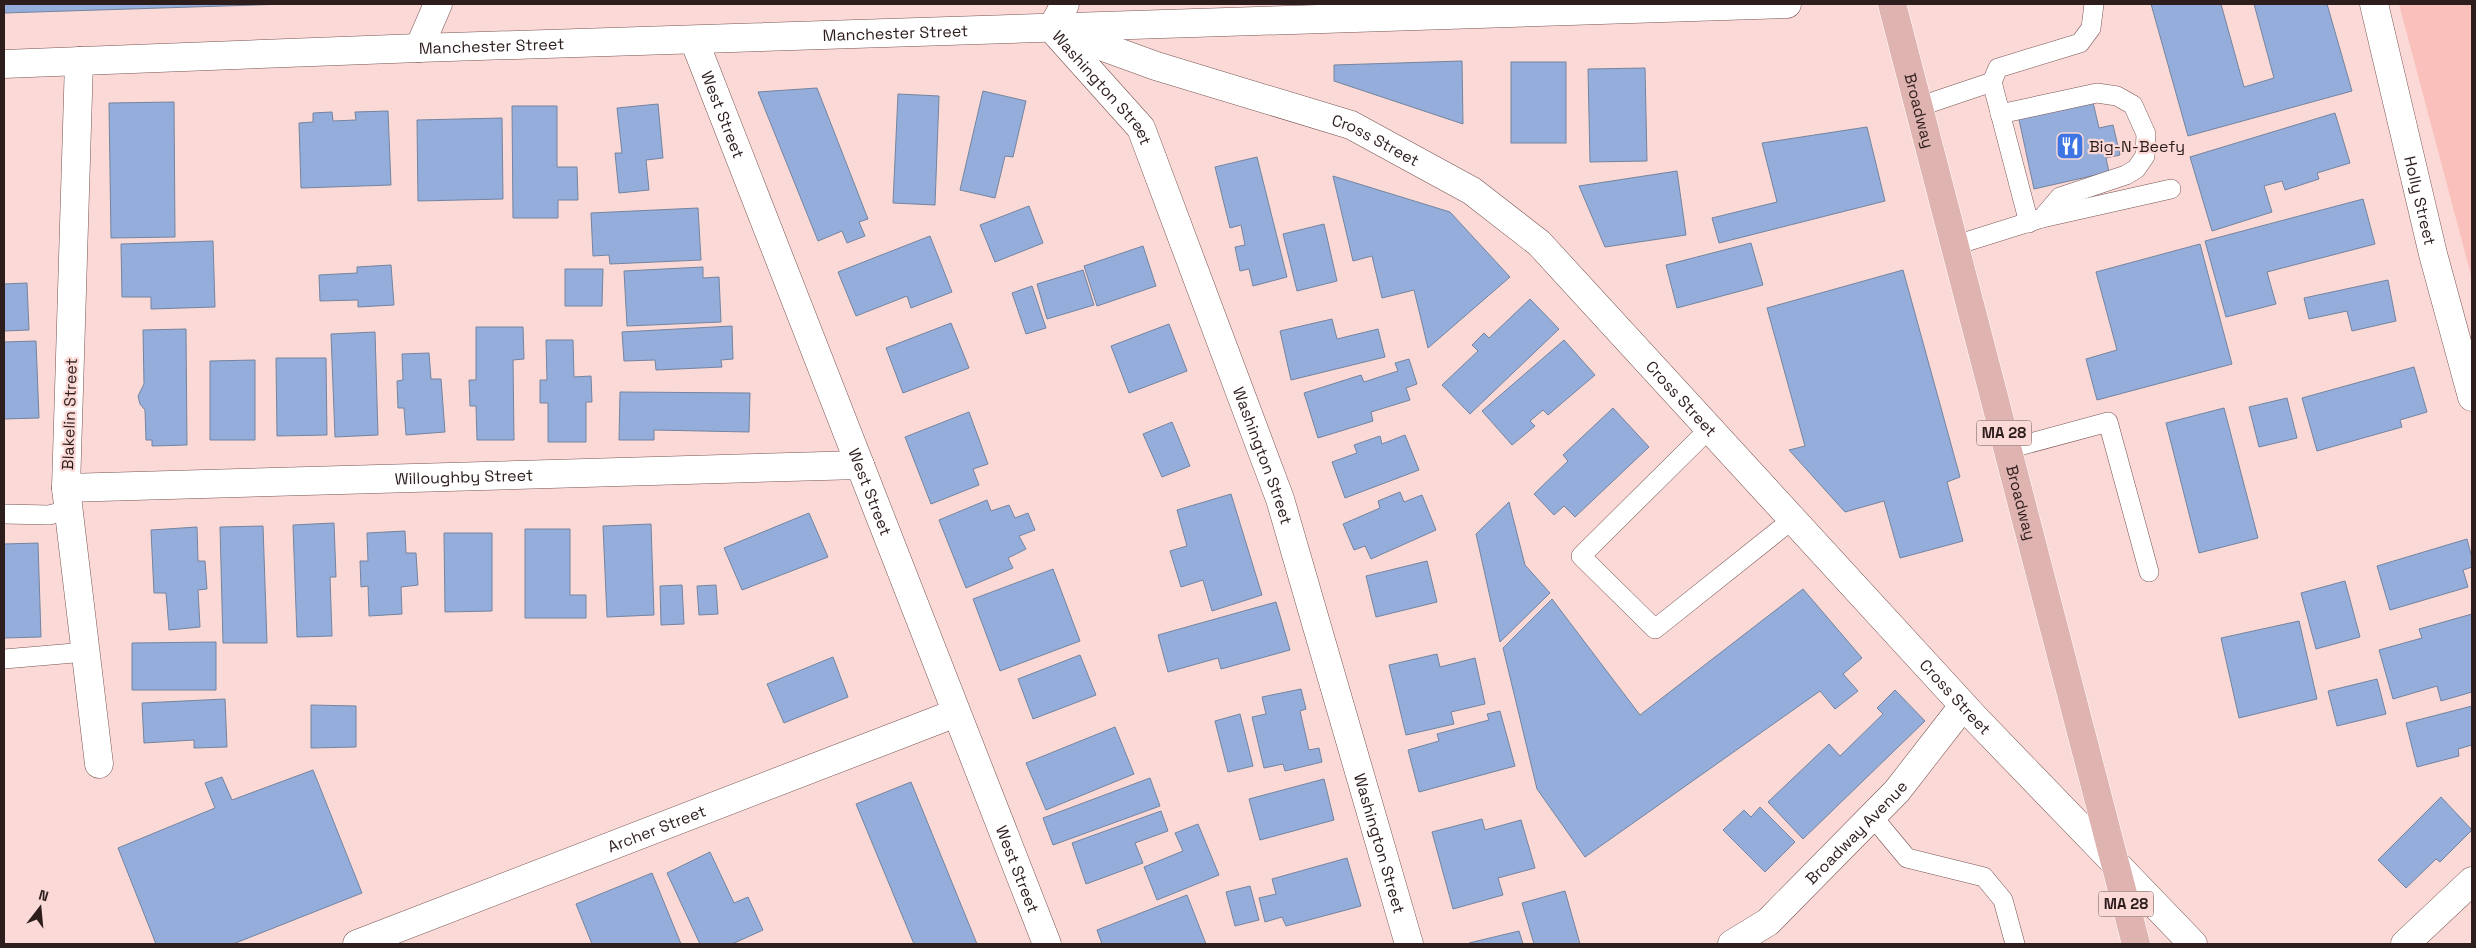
<svg xmlns="http://www.w3.org/2000/svg" width="2476" height="948" font-family="'Space Grotesk',sans-serif">
  <style>
    .green { fill: #fac1bc }
    .building { fill: #94adda; stroke: #7484a0 }
    .lines { fill: none; stroke-linecap: round; stroke-linejoin: round }
    .lane-casing { stroke: #775452; stroke-width: 20 }
    .street-casing { stroke: #775452; stroke-width: 29 }
    .secondary-casing { stroke: #775452; stroke-width: 29 }
    .primary-casing { stroke: #fff; stroke-width: 29 }
    .lane { stroke: #fff; stroke-width: 19 }
    .street { stroke: #fff; stroke-width: 28 }
    .secondary { stroke: #fff; stroke-width: 28 }
    .primary { stroke: #dfb3b0; stroke-width: 28 }
    .labels { text-anchor: middle; stroke-width: 4.5; stroke-linejoin: round; paint-order: stroke }
    .shield { fill: #fad9d6; stroke: #6a5654; stroke-width: 1 }
    .shield-label { font-size: 15px; font-weight: bold; fill: #2d1e1d }
    .street-label { font-size: 16px; fill: #2d1e1d; stroke: #fad9d6 }
    .poi-label { font-size: 16px; fill: #2d1e1d; stroke: #fad9d6; text-anchor: start }
  </style>
  <rect width="100%" height="100%" fill="#fad9d6"/>
  <polygon class="green" points="2399,4 2472,4 2472,279"/>
  <g class="building">
    <polygon points="4,4 286,4 4,13"/>
    <polygon points="2151,4 2221,4 2244,87 2274,78 2254,4 2327,4 2352,91 2188,136"/>
    <polygon points="1462,61 1463,124 1334,81 1334,65"/>
    <rect x="1511" y="62" width="55" height="81"/>
    <polygon points="1645,68 1647,161 1590,162 1588,69"/>
    <polygon points="817,88 868,219 859,222 865,236 847,243 842,231 818,241 758,92"/>
    <polygon points="983,91 1026,101 1013,157 1005,156 995,198 960,190"/>
    <polygon points="898,94 939,96 935,205 893,203"/>
    <polygon points="2092,98 2099,128 2113,125 2120,155 2106,158 2109,172 2034,189 2018,115"/>
    <polygon points="174,102 175,237 111,238 109,103"/>
    <polygon points="658,104 663,158 646,160 649,190 619,193 615,153 622,153 617,108"/>
    <polygon points="512,106 557,106 557,167 577,167 578,200 558,200 558,218 513,218"/>
    <polygon points="388,111 391,185 301,188 299,123 313,122 313,113 332,112 333,121 356,120 355,112"/>
    <polygon points="2335,113 2350,163 2317,173 2319,179 2285,190 2282,181 2264,186 2272,212 2212,231 2190,157"/>
    <polygon points="502,118 503,199 418,201 417,120"/>
    <polygon points="1867,127 1885,201 1719,243 1712,218 1777,202 1762,143"/>
    <polygon points="1257,157 1287,277 1253,286 1249,269 1240,271 1235,247 1245,245 1241,225 1230,228 1215,167"/>
    <polygon points="1677,171 1686,235 1605,247 1579,186"/>
    <polygon points="1333,176 1450,212 1510,277 1428,348 1414,290 1382,298 1372,256 1353,261"/>
    <polygon points="2363,199 2375,244 2267,272 2276,304 2226,317 2205,241"/>
    <polygon points="1029,206 1043,243 995,262 980,225"/>
    <polygon points="698,208 701,260 610,264 609,255 593,256 591,213"/>
    <polygon points="1324,224 1337,281 1297,291 1283,234"/>
    <polygon points="930,236 952,292 911,308 907,296 856,316 838,272"/>
    <polygon points="213,241 215,307 151,309 151,297 122,297 121,244"/>
    <polygon points="1751,243 1763,285 1677,308 1666,265"/>
    <polygon points="2200,244 2232,364 2097,400 2086,359 2117,350 2096,272"/>
    <polygon points="1143,246 1156,286 1097,306 1084,266"/>
    <polygon points="391,265 394,305 358,307 358,300 320,301 319,275 357,273 357,267"/>
    <polygon points="703,267 703,278 719,277 721,322 627,326 624,271"/>
    <polygon points="565,269 603,269 602,306 565,306"/>
    <polygon points="1083,270 1094,305 1047,319 1037,284"/>
    <polygon points="1903,270 1960,477 1947,482 1963,541 1900,558 1884,501 1845,512 1789,450 1805,446 1767,308"/>
    <polygon points="2388,280 2396,321 2352,331 2347,311 2309,319 2304,298"/>
    <polygon points="27,283 29,330 4,331 4,284"/>
    <polygon points="1032,286 1046,328 1026,334 1012,293"/>
    <polygon points="1530,299 1559,329 1470,414 1442,385 1478,351 1472,345 1484,333 1489,338"/>
    <polygon points="1332,319 1337,339 1378,329 1385,357 1291,380 1280,331"/>
    <polygon points="951,323 969,368 903,393 886,348"/>
    <polygon points="1169,324 1187,371 1129,393 1111,346"/>
    <polygon points="732,326 733,359 721,360 722,367 656,370 655,360 624,361 622,332"/>
    <polygon points="476,327 523,327 524,359 513,360 514,440 477,440 476,406 470,406 469,380 476,380"/>
    <polygon points="186,329 187,445 152,446 152,440 146,440 145,410 140,404 138,396 144,384 143,330"/>
    <polygon points="375,332 378,435 335,437 331,334"/>
    <polygon points="546,340 573,340 574,377 591,376 592,402 586,402 586,442 548,442 548,403 540,403 540,380 547,380"/>
    <polygon points="1564,340 1595,375 1548,415 1543,410 1530,421 1535,426 1512,445 1482,411"/>
    <polygon points="36,341 39,418 4,419 4,342"/>
    <polygon points="429,353 431,379 441,379 445,432 406,435 404,408 398,408 397,381 403,380 402,354"/>
    <polygon points="276,358 326,358 327,435 277,436"/>
    <polygon points="1409,359 1417,384 1406,388 1410,400 1371,412 1373,421 1318,438 1304,393 1361,375 1364,382 1398,371 1395,363"/>
    <polygon points="255,360 255,440 210,440 210,361"/>
    <polygon points="2414,367 2427,412 2400,420 2402,427 2317,451 2302,398"/>
    <polygon points="620,392 750,393 749,432 654,430 654,440 619,440"/>
    <polygon points="2287,398 2297,438 2259,447 2249,407"/>
    <polygon points="1613,408 1649,447 1575,517 1564,506 1554,515 1534,494 1568,461 1563,455"/>
    <polygon points="2224,408 2258,538 2199,553 2166,423"/>
    <polygon points="969,412 988,464 973,469 979,485 931,504 905,437"/>
    <polygon points="1172,422 1190,466 1162,477 1143,434"/>
    <polygon points="1405,435 1419,470 1345,498 1332,462 1357,453 1354,445 1380,436 1382,444"/>
    <polygon points="1400,492 1404,502 1422,495 1436,530 1371,559 1365,546 1354,550 1343,524 1380,508 1378,501"/>
    <polygon points="1231,494 1262,595 1212,611 1203,580 1181,587 1170,551 1187,546 1177,510"/>
    <polygon points="987,500 991,511 1009,505 1015,518 1028,513 1035,530 1019,536 1026,549 1008,558 1013,568 966,588 939,520"/>
    <polygon points="1509,502 1525,565 1550,593 1500,642 1476,534"/>
    <polygon points="809,513 828,557 742,590 724,548"/>
    <polygon points="334,523 336,577 330,577 332,636 297,637 293,525"/>
    <polygon points="651,524 654,615 607,617 603,526"/>
    <polygon points="263,526 267,643 223,643 220,527"/>
    <polygon points="197,527 198,561 205,561 207,589 198,590 200,627 169,630 166,593 154,593 151,530"/>
    <polygon points="525,529 570,529 570,595 586,595 586,618 525,618"/>
    <polygon points="405,531 406,553 416,553 418,585 401,587 402,614 369,616 368,586 361,587 360,561 368,561 367,533"/>
    <polygon points="444,533 492,533 492,611 445,612"/>
    <polygon points="2467,539 2472,558 2472,567 2463,570 2468,587 2390,610 2377,566"/>
    <polygon points="38,543 41,637 4,638 4,544"/>
    <polygon points="1427,561 1437,602 1376,617 1366,576"/>
    <polygon points="1053,569 1080,641 1000,671 973,599"/>
    <polygon points="2345,581 2360,637 2316,649 2301,593"/>
    <polygon points="682,585 684,624 661,625 660,586"/>
    <polygon points="716,585 718,614 699,615 697,586"/>
    <polygon points="1803,589 1862,658 1843,674 1858,691 1835,709 1820,691 1585,857 1537,789 1503,648 1552,599 1640,715"/>
    <polygon points="1276,602 1290,650 1221,669 1218,658 1168,672 1158,635"/>
    <polygon points="2472,614 2472,692 2441,701 2437,686 2393,699 2379,650 2422,638 2419,629"/>
    <polygon points="2299,621 2317,699 2239,718 2221,638"/>
    <polygon points="216,642 216,690 132,690 132,643"/>
    <polygon points="1437,654 1440,667 1475,658 1485,704 1451,712 1454,724 1406,735 1389,665"/>
    <polygon points="1080,655 1096,695 1033,719 1018,679"/>
    <polygon points="833,657 848,697 784,723 767,684"/>
    <polygon points="2377,679 2386,714 2337,726 2328,691"/>
    <polygon points="1301,689 1306,709 1300,711 1309,750 1319,748 1322,762 1285,771 1283,764 1264,768 1252,717 1266,714 1262,697"/>
    <polygon points="1895,690 1925,721 1803,839 1768,802 1829,744 1840,756 1883,714 1877,708"/>
    <polygon points="225,699 227,747 194,748 194,740 144,743 142,703"/>
    <polygon points="311,705 356,706 356,747 311,748"/>
    <polygon points="2472,706 2472,745 2458,749 2459,756 2417,767 2406,723"/>
    <polygon points="1500,711 1515,766 1419,792 1408,750 1439,741 1437,734 1489,720 1487,714"/>
    <polygon points="1240,714 1253,766 1228,772 1215,721"/>
    <polygon points="1115,727 1134,774 1046,810 1026,763"/>
    <polygon points="313,770 362,893 233,944 156,944 118,848 215,808 205,783 222,777 232,800"/>
    <polygon points="1150,778 1160,806 1053,845 1043,818"/>
    <polygon points="1324,779 1334,820 1260,840 1249,799"/>
    <polygon points="911,782 977,944 914,944 856,804"/>
    <polygon points="2441,797 2472,830 2440,862 2436,859 2406,888 2378,860"/>
    <polygon points="1760,807 1795,842 1765,872 1723,830 1744,810 1751,817"/>
    <polygon points="1161,811 1168,831 1135,843 1143,863 1086,884 1072,843"/>
    <polygon points="1482,819 1485,830 1521,820 1535,868 1498,878 1503,895 1453,909 1432,832"/>
    <polygon points="1198,824 1219,875 1157,900 1144,867 1183,851 1175,833"/>
    <polygon points="710,852 734,903 748,897 763,930 732,944 700,944 667,873"/>
    <polygon points="1347,858 1361,906 1286,926 1282,917 1265,922 1259,898 1276,894 1272,879"/>
    <polygon points="652,873 681,944 592,944 576,904"/>
    <polygon points="1250,886 1259,920 1235,926 1226,892"/>
    <polygon points="1565,891 1580,944 1534,944 1522,903"/>
    <polygon points="1187,895 1206,944 1102,944 1097,930"/>
    <polygon points="1519,931 1523,944 1469,944 1469,943"/>
  </g>
  <g class="lines">
    <defs>
      <g id="lane">
        <polyline points="1918,107 1992,82"/>
        <polyline points="2000,114 2097,93 2117,96 2133,105 2146,134 2145,156 2136,169 2126,175 2060,197 2042,218"/>
        <polyline points="2029,223 1992,82 1998,68 2080,43 2091,28 2094,4"/>
        <polyline points="1956,245 2042,218 2171,189"/>
        <polyline points="1709,429 1581,556 1655,629 1793,519"/>
        <polyline points="2008,449 2108,422 2149,572"/>
        <polyline points="4,514 49,515 69,510"/>
        <polyline points="4,659 86,652"/>
        <polyline points="1872,816 1907,858 1984,877 2003,900 2015,944"/>
      </g>
      <g id="street">
        <path id="s1" d="M2374,4l59,250 39,143"/>
        <polyline points="1052,28 1065,4"/>
        <path id="s2" d="M1054,31l87,97 139,371 129,445"/>
        <path id="s3" d="M1065,33l91,33 195,59 121,66 67,52 436,475 141,146"/>
        <path id="s4" d="M694,40l353,904"/>
        <polyline points="419,48 438,4"/>
        <polyline points="79,61 66,488 99,764"/>
        <path id="s5" d="M4,64l415,-16 1368,-44"/>
        <path id="s6" d="M66,488l794,-23"/>
        <path id="s7" d="M357,944l599,-231"/>
        <path id="s8" d="M1732,944l36,-22 129,-131 66,-85"/>
        <polyline points="2405,944 2472,881"/>
      </g>
      <polyline id="secondary" points="2116,864 2193,944"/>
      <g id="primary">
        <path id="s9" d="M1892,4l244,940"/>
      </g>
    </defs>
    <use href="#lane" class="lane-casing"/>
    <use href="#street" class="street-casing"/>
    <use href="#secondary" class="secondary-casing"/>
    <use href="#primary" class="primary-casing"/>
    <use href="#lane" class="lane"/>
    <use href="#street" class="street"/>
    <use href="#secondary" class="secondary"/>
    <use href="#primary" class="primary"/>
  </g>
  <defs>
    <symbol id="restaurant-square" viewBox="-11 -11 22 22"><rect x="-9" y="-9" width="18" height="18" rx="4" fill="#3d75e4" stroke="#fad9d6"/><path d="M-5-6h1v4h1v-4h1v4h1v-4h1v5L-1.5 .5V6h-2V.5L-5-1ZM5-6V6H3V1.5H1.5Q1.5-4 5-6Z" fill="#fff"/></symbol>
  </defs>
  <g fill-rule="evenodd">
    <use href="#restaurant-square" x="2054" y="130" width="32" height="32"/>
  </g>
  <g class="labels">
    <g class="shield">
      <rect x="1976.5" y="420.5" width="55" height="25" rx="4"/>
      <rect x="2098.5" y="891.5" width="55" height="25" rx="4"/>
    </g>
    <g class="shield-label">
      <text x="2004" y="438">MA 28</text>
      <text x="2126" y="909">MA 28</text>
    </g>
    <g class="street-label">
      <text dy="6" stroke="none"><textPath href="#s5" startOffset="892">Manchester Street</textPath></text>
      <text dy="6" stroke="none"><textPath href="#s5" startOffset="488">Manchester Street</textPath></text>
      <text dy="6" stroke="none"><textPath href="#s2" startOffset="75">Washington Street</textPath></text>
      <text dy="6" stroke="none"><textPath href="#s9" startOffset="110">Broadway</textPath></text>
      <text dy="6" stroke="none"><textPath href="#s4" startOffset="80">West Street</textPath></text>
      <text dy="6" stroke="none"><textPath href="#s3" startOffset="329">Cross Street</textPath></text>
      <text dy="6" stroke="none"><textPath href="#s1" startOffset="202">Holly Street</textPath></text>
      <text dy="6" stroke="none"><textPath href="#s3" startOffset="734">Cross Street</textPath></text>
      <text transform="translate(69 414) rotate(-88)" y="6">Blakelin Street</text>
      <text dy="6" stroke="none"><textPath href="#s2" startOffset="480">Washington Street</textPath></text>
      <text dy="6" stroke="none"><textPath href="#s6" startOffset="398">Willoughby Street</textPath></text>
      <text dy="6" stroke="none"><textPath href="#s4" startOffset="485">West Street</textPath></text>
      <text dy="6" stroke="none"><textPath href="#s9" startOffset="515">Broadway</textPath></text>
      <text dy="6" stroke="none"><textPath href="#s3" startOffset="1139">Cross Street</textPath></text>
      <text dy="6" stroke="none"><textPath href="#s7" startOffset="321">Archer Street</textPath></text>
      <text dy="6" stroke="none"><textPath href="#s8" startOffset="168">Broadway Avenue</textPath></text>
      <text dy="6" stroke="none"><textPath href="#s2" startOffset="885">Washington Street</textPath></text>
      <text dy="6" stroke="none"><textPath href="#s4" startOffset="890">West Street</textPath></text>
    </g>
    <g class="poi-label">
      <text x="2089" y="152">Big-N-Beefy</text>
    </g>
  </g>
  <rect width="2476" height="948" fill="none" stroke="#2d1e1d" stroke-width="10"/>
  <g transform="translate(40 908) rotate(16)" stroke="#fad9d6" stroke-width="4" paint-order="stroke">
  <path d="M0-4L9 19L0 12L-9 19Z" fill="#2d1e1d"/>
  <text y="-8" font-size="14" font-weight="bold" text-anchor="middle" fill="#2d1e1d">N</text>
  </g>
</svg>
